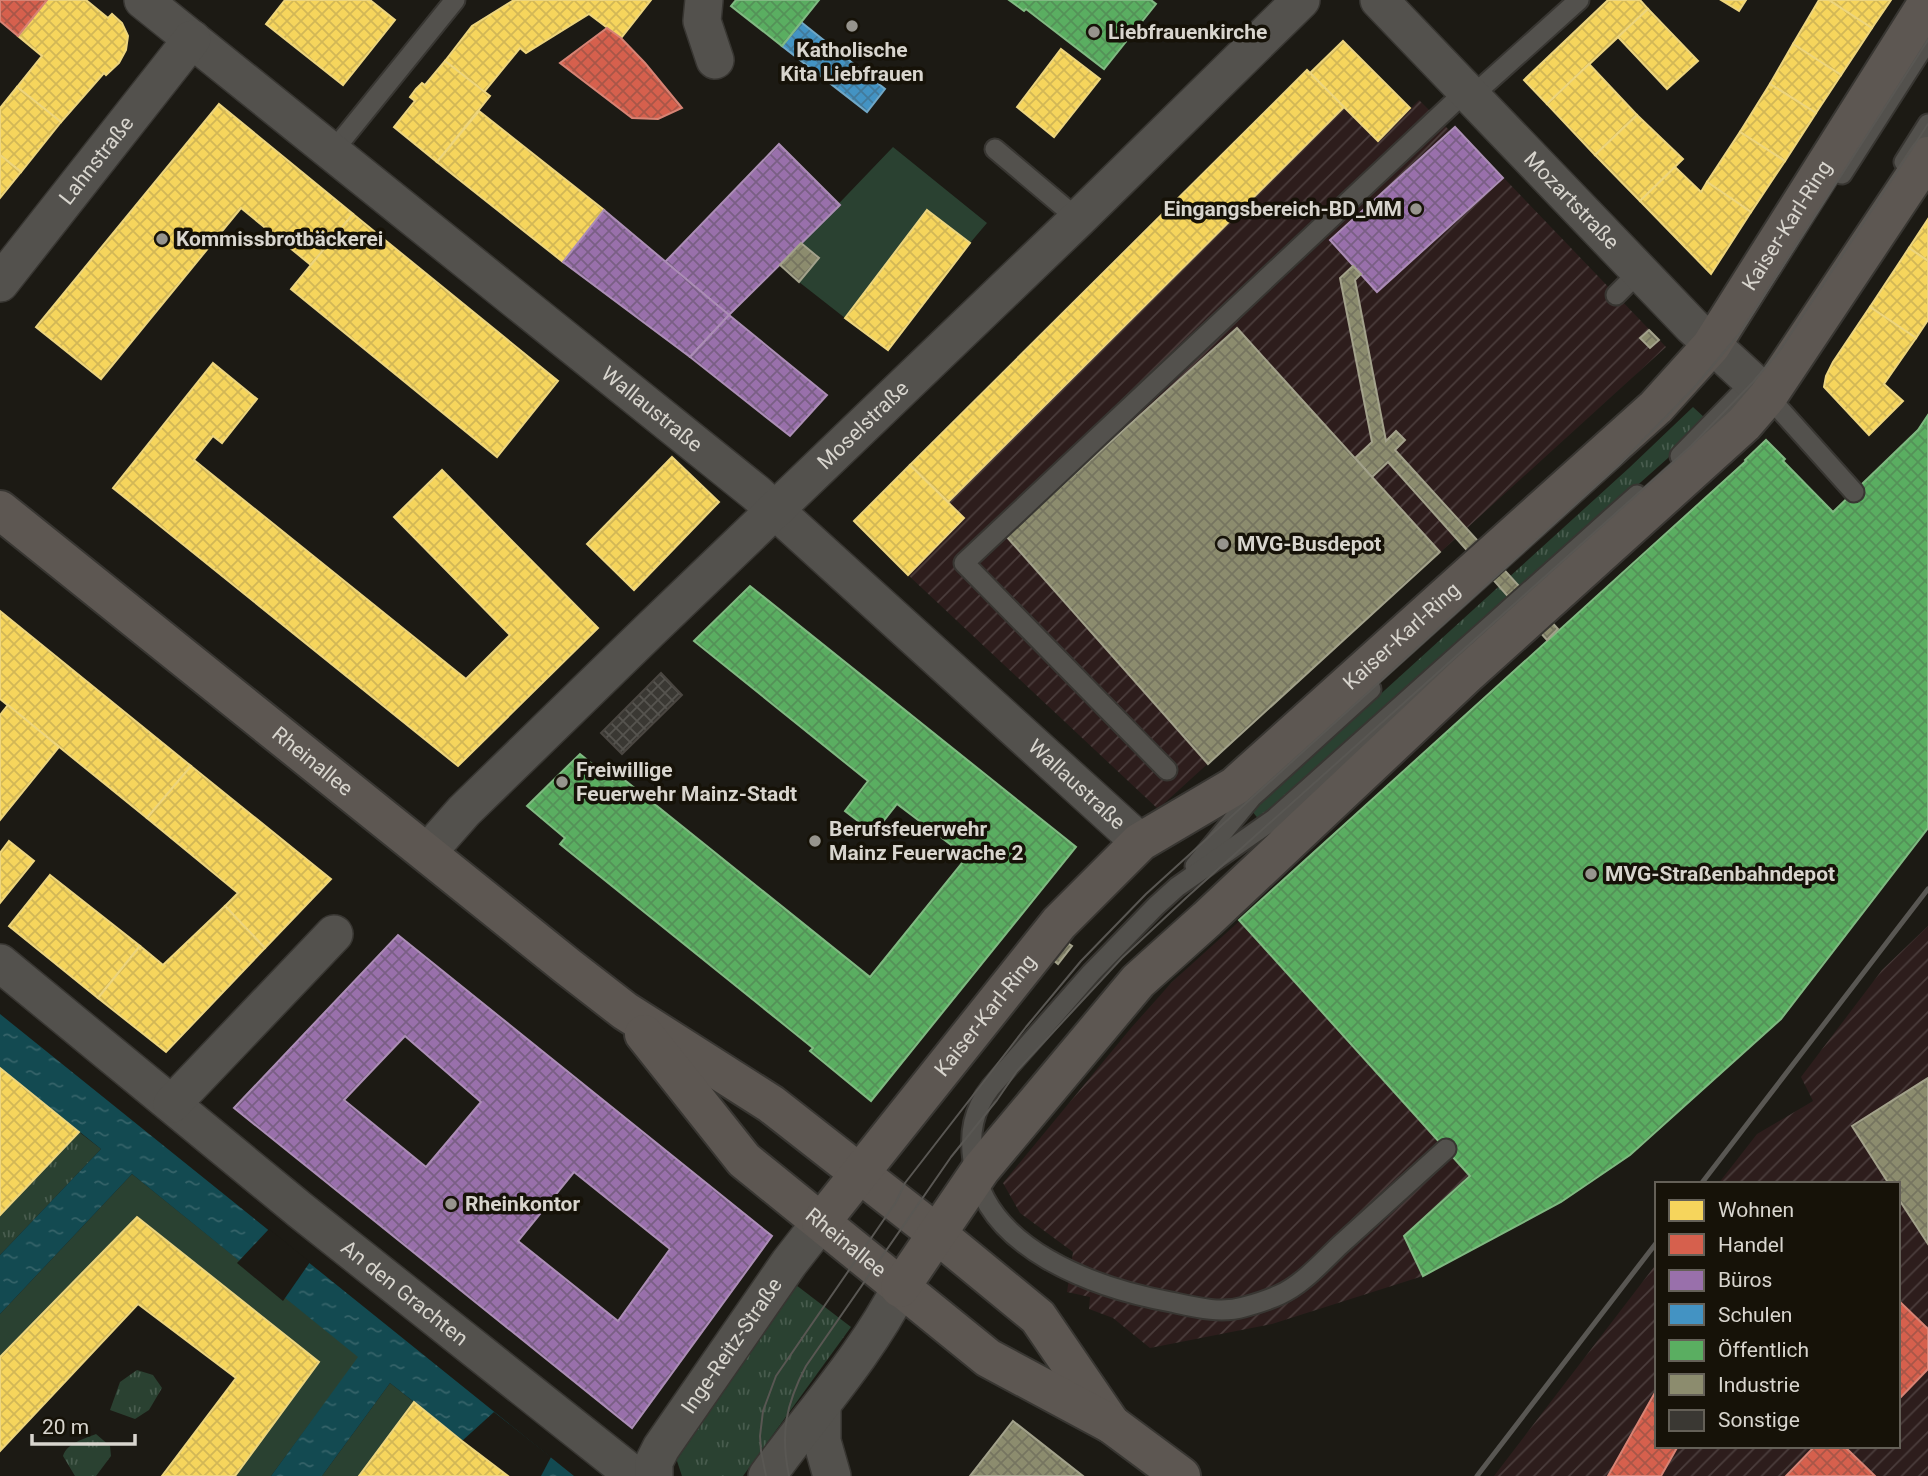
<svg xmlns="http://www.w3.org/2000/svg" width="1928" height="1476" font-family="Roboto,sans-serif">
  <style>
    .industrial { fill: url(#industrial-furrows) }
    .grass { fill: url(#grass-tufts) }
    .garden { fill: #2a4131 }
    .water { fill: url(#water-ripples) }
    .pier { fill: #1c1a14 }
    .homes { fill: url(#homes-cross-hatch); stroke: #edd57e; stroke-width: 2 }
    .shops { fill: url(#shops-cross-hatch); stroke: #d78374; stroke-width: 2 }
    .offices { fill: url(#offices-cross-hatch); stroke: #ac8eb6; stroke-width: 2; fill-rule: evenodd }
    .schools { fill: url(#schools-cross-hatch); stroke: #70a7c6; stroke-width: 2 }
    .public { fill: url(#public-cross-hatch); stroke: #80ba82; stroke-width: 2 }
    .industry { fill: url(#industry-cross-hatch); stroke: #a3a28b; stroke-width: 2 }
    .building { fill: url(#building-cross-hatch); stroke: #4a4641; stroke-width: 2 }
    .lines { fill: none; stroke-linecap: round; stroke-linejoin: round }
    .lane-casing { stroke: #383632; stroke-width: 23 }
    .street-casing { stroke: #383632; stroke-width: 40 }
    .secondary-casing { stroke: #383632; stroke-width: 42 }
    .lane { stroke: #53514d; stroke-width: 19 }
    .street { stroke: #53514d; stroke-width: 37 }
    .secondary { stroke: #5d5752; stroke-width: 38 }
    .tram { stroke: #595753; stroke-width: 2 }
    .rail { stroke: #595753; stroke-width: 5 }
    .poi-dot { fill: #96948d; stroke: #161208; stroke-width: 2.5 }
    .labels { text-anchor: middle; stroke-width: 7; stroke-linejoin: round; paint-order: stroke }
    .poi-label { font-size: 21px; font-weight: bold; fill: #d8d5ce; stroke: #161208; text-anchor: start }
    .street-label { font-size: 21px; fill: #d8d5ce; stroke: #161208 }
  </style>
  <defs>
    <pattern id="industrial-furrows" width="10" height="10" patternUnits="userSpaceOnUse" patternTransform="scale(1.75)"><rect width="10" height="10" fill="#2d1d1c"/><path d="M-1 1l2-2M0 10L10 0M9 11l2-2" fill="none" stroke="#4b3d3c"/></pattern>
    <pattern id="grass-tufts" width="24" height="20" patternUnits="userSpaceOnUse" patternTransform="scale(1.75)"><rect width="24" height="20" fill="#2a4131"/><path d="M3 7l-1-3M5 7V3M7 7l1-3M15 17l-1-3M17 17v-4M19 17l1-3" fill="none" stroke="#485c4e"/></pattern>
    <pattern id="water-ripples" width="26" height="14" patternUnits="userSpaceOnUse" patternTransform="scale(1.75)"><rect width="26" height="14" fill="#134a51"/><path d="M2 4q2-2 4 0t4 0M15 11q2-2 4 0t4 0" fill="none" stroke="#356369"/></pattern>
    <pattern id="homes-cross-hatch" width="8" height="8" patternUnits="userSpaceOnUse" patternTransform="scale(1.75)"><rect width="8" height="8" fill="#f6d55c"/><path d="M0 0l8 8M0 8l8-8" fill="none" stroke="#d2b756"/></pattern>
    <pattern id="shops-cross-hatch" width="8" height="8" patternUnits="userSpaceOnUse" patternTransform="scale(1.75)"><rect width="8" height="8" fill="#d6604d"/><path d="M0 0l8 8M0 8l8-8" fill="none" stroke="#a95648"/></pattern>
    <pattern id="offices-cross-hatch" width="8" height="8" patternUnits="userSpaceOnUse" patternTransform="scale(1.75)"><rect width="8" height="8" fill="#9970ab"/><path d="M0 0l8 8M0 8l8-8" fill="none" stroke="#7a5f85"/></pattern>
    <pattern id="schools-cross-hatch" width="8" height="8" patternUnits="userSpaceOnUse" patternTransform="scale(1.75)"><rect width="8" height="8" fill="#4393c3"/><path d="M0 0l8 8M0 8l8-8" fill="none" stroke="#427a9b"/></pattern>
    <pattern id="public-cross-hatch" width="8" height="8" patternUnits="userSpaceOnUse" patternTransform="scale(1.75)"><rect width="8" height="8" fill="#5aae61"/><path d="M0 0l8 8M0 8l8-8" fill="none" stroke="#549258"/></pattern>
    <pattern id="industry-cross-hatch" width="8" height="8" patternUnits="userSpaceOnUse" patternTransform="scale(1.75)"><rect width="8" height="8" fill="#8c8c6e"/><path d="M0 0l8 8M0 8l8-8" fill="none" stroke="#767560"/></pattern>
    <pattern id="building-cross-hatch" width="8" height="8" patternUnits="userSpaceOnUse" patternTransform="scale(1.75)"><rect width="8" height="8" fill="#3a3833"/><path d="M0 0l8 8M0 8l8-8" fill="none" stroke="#56544f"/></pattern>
  </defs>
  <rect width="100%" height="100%" fill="#1c1a14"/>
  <g class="industrial">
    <polygon points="1419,100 1450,131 1455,127 1666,347 1158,809 908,575 964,519 948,502 1344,107 1378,140"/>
    <polygon points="1928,415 1928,828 1781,1019 1630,1155 1561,1202 1423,1276 1272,1324 1150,1348 1113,1318 1089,1309 1090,1297 1067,1292 1073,1252 1020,1213 1003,1183 1131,1028 1172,982 1746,462 1746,459 1766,441 1785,459 1783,462 1833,511 1918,430"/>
    <polygon points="1928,926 1928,1476 1494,1476 1657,1263 1657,1446 1898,1446 1898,1184 1718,1184 1757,1134 1813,1101 1801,1077 1882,970"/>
  </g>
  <g class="grass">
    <polygon points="1693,407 1705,418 1668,458 1260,821 1252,811 1629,468"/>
    <polygon points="79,1132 101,1149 0,1255 0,1215"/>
    <polygon points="796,1285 851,1327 743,1476 682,1476 677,1461 677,1448"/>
    <polygon points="137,1370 153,1375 162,1388 149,1410 135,1419 110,1410 120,1382"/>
    <path d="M96,1434l14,12 1,10 -15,20h-21l-12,-20c4,-13 21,-17 33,-22z"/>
  </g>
  <g class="garden">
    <polygon points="893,147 987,223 970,243 928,211 845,318 799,282 819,258 801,243"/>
    <polygon points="132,1174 359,1357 271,1476 235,1476 319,1362 137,1217 0,1357 0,1314"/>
    <polygon points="390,1383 414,1402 359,1476 322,1476"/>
  </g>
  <polygon class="water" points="0,1014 574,1476 508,1476 390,1383 322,1476 271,1476 358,1357 132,1174 0,1314 0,1255 101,1149 0,1068"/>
  <g class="pier">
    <polygon points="269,1229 310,1262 283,1301 237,1263"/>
    <polygon points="494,1412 551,1457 541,1476 508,1476 462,1441"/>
  </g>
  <g class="homes">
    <polygon points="47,0 86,0 108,18 112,14 122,23 128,36 126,50 119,63 106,75 104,73 61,122 17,87 42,56 18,36"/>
    <polygon points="285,0 370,0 395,20 343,85 266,24"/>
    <polygon points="514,0 651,0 621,38 589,14 526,53 520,48 484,92 445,61 472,26"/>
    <polygon points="1608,0 1640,0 1648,9 1547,104 1524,80"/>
    <polygon points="1721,0 1746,0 1739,11"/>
    <polygon points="1819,0 1829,0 1872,28 1841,75 1793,44"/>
    <polygon points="1829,0 1891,0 1872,28"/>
    <polygon points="1648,9 1698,61 1667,89 1618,37"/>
    <polygon points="1343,41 1410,108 1378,141 1310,73"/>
    <polygon points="1793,44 1841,75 1816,113 1770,84"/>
    <polygon points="1061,49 1100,79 1054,137 1017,107"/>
    <polygon points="445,61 490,96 437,162 394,127 415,101 410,97 416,89 422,83 425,85"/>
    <polygon points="1589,64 1637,115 1595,155 1547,104"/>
    <polygon points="1307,70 1344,107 948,502 910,465"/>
    <polygon points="1770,84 1816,113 1785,161 1740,132"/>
    <polygon points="17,87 61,122 21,172 0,155 0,108"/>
    <polygon points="219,104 353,214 311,265 241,208 101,379 36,327"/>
    <polygon points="479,111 604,210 563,262 437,162"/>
    <polygon points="1637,115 1683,159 1640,201 1595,155"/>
    <polygon points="1740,132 1785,161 1751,212 1707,182"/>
    <polygon points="0,155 21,172 0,198"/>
    <polygon points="1675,167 1701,192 1707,182 1751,212 1711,274 1640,201"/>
    <polygon points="927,210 970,243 888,350 845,318"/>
    <polygon points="353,214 558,381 497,457 291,289"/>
    <polygon points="1928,219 1928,261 1909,248"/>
    <polygon points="1909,248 1928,261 1928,320 1916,338 1870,307"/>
    <polygon points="1870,307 1916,338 1884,384 1903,401 1869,435 1824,387 1826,376 1833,362"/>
    <polygon points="213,363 257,399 222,443 213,436 194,460 466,679 510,635 394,517 442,470 598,628 458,766 113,488"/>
    <polygon points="672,457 719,502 634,590 587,544"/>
    <polygon points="910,465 964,518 908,575 854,521"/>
    <polygon points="0,611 191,766 147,818 0,699"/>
    <polygon points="8,705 59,747 0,820 0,715"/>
    <polygon points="191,766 331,879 265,948 225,906 238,893 147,818"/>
    <polygon points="9,841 34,861 0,903 0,853"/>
    <polygon points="50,875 140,946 98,998 9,926"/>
    <polygon points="225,906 265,948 166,1052 98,998 140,946 163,965"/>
    <polygon points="0,1068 79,1132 0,1215"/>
    <polygon points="137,1217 319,1362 235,1476 162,1476 236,1378 138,1304 0,1451 0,1357"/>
    <polygon points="414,1402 462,1441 508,1476 359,1476"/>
  </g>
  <g class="shops">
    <polygon points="0,0 47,0 18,36 0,21"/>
    <polygon points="607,28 621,38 645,63 682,108 658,119 632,118 560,63"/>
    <polygon points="1898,1300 1928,1329 1928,1369 1898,1400"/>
    <polygon points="1657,1389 1657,1446 1678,1446 1661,1476 1608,1476"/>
    <polygon points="1815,1446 1844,1446 1875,1476 1786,1476"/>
  </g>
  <g class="offices">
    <polygon points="1455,127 1503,178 1377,292 1330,240"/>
    <polygon points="779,144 840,205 729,315 665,262"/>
    <polygon points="604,210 729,315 690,357 563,262"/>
    <polygon points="729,315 827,395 790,436 690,357"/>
    <path d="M398,935l374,301 -140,192 -398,-320zM405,1036l76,66 -55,65 -82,-67zM574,1172l96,77 -52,72 -100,-80z"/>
  </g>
  <polygon class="schools" points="801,22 885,89 867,112 782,46"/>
  <g class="public">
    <polygon points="736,0 819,0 782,46 731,6"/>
    <polygon points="1009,0 1151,0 1156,4 1104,69 1026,9 1024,11"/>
    <polygon points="1928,415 1928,828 1781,1019 1630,1155 1561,1202 1423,1276 1404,1236 1470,1176 1239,920 1746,461 1745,460 1766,440 1785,459 1783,461 1833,512 1918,430"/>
    <polygon points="750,586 1076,847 871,1101 810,1051 813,1048 560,844 565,838 527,806 580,754 612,780 617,774 870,977 967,857 897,804 874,833 845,811 868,781 694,641"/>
  </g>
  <g class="industry">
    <polygon points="801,243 819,258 799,282 780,265"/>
    <polygon points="1353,266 1361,274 1355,280 1386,441 1396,431 1405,440 1395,450 1558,629 1547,640 1388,462 1372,477 1355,458 1372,442 1340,278"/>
    <polygon points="1237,328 1440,552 1208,764 1006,536"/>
    <polygon points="1649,330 1659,340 1650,348 1640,338"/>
    <polygon points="1066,942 1072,946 1058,964 1052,959"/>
    <polygon points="1928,1078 1928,1244 1898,1198 1898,1184 1889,1184 1852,1126"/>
    <polygon points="1013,1421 1083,1476 970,1476"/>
  </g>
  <polygon class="building" points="661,673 682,695 622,754 601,733"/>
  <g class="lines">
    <defs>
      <g id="lane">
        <polyline points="1471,97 1579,0"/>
        <polyline points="995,149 1078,219"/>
        <polyline points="333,151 455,0"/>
        <polyline points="1904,162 1928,124"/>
        <polyline points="1842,174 1928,40"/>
        <polyline points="1616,295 1639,272"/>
        <polyline points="1768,396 1854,492"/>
        <polyline points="1680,456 1757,377"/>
        <polyline points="1167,770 964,563 1466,91"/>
        <polyline points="1195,866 1252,797 1371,689"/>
        <path d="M1446,1149c-35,32 -71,64 -106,96 -18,17 -38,40 -61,50 -11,5 -24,9 -35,12 -24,7 -50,0 -73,-5 -76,-14 -187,-53 -198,-141 -4,-28 0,-51 18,-74l100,-114 65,-67 21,-19 97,-68 363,-324"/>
      </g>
      <g id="street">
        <path id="s1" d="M143,0l613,493 384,349"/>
        <polyline points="704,0 702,21 715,60"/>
        <path id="s2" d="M1379,0l313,326 76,70"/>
        <path id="s3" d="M0,283l192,-244"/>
        <path id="s4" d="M427,853l37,-42 186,-181 428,-411 223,-219"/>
        <path id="s5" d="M0,963l300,247 331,263 9,3"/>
        <polyline points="172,1104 334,934"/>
        <polyline points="822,1406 822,1441 832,1476"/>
        <path id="s6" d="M654,1476v-14l7,-14 128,-185 32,-41"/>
        <path d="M767,1476c44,-61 99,-121 133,-188"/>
      </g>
      <g id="secondary">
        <path id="s7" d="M0,510l567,456 58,45 146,93 166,130 101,83 73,107"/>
        <path id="s8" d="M644,1034l100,126 21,17 223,181 123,66 70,52"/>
        <path id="s9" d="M821,1222l238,-299 81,-81 95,-56 421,-379 55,-61 217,-344"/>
        <polyline points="900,1288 981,1169 1138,981 1207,919 1466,675 1744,424 1768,396 1928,156"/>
      </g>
    </defs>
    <use href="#lane" class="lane-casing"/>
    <use href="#street" class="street-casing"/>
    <use href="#secondary" class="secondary-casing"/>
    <use href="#lane" class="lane"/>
    <use href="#street" class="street"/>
    <use href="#secondary" class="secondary"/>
    <g class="tram">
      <polyline points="766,1476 761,1451 760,1436 763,1411 776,1376 896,1202 905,1183 1026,1027 1081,961 1146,894 1619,465 1694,388 1740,333 1928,40"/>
      <path d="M789,1476c-9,-43 -3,-72 17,-110l145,-209 46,-57 20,-29 105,-113 65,-61 504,-451 62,-64 27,-32 148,-226"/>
    </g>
    <g class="rail">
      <polyline points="1701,1184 1928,889"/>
      <polyline points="1477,1476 1657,1242"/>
    </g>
  </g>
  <g class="poi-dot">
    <circle cx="852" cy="26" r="7"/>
    <circle cx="1094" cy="32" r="7"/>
    <circle cx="1416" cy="209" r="7"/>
    <circle cx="162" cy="239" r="7"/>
    <circle cx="1223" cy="544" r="7"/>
    <circle cx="562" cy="782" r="7"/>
    <circle cx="815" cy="841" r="7"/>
    <circle cx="1591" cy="874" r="7"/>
    <circle cx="451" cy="1204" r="7"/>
  </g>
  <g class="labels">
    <g class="poi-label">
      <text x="1108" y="39">Liebfrauenkirche</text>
      <text x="852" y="57" text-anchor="middle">Katholische<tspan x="852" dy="24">Kita Liebfrauen</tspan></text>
      <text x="1402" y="216" text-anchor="end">Eingangsbereich-BD_MM</text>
      <text x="176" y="246">Kommissbrotbäckerei</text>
      <text x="1237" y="551">MVG-Busdepot</text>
      <text x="576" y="777">Freiwillige<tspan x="576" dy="24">Feuerwehr Mainz-Stadt</tspan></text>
      <text x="829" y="836">Berufsfeuerwehr<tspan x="829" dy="24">Mainz Feuerwache 2</tspan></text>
      <text x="1605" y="881">MVG-Straßenbahndepot</text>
      <text x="465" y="1211">Rheinkontor</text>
    </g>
    <g class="street-label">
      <text dy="7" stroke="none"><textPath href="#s3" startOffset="156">Lahnstraße</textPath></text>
      <text dy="7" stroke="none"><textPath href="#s2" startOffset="278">Mozartstraße</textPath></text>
      <text dy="7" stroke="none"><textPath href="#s9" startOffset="1398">Kaiser-Karl-Ring</textPath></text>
      <text dy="7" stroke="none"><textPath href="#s1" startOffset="653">Wallaustraße</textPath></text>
      <text dy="7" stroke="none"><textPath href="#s4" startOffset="611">Moselstraße</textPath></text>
      <text dy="7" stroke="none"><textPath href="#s9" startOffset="831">Kaiser-Karl-Ring</textPath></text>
      <text dy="7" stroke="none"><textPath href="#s7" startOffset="401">Rheinallee</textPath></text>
      <text dy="7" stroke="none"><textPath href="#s1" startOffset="1220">Wallaustraße</textPath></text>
      <text dy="7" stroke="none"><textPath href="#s9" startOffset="264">Kaiser-Karl-Ring</textPath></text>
      <text dy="7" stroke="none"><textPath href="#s8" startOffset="292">Rheinallee</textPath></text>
      <text dy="7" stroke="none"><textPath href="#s5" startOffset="522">An den Grachten</textPath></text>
      <text dy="7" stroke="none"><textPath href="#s6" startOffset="154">Inge-Reitz-Straße</textPath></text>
    </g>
  </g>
  <rect x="1655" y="1182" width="245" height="266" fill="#161208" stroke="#646057" stroke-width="2"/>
  <rect x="1669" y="1200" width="35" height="21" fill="#f6d55c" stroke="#646057" stroke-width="2"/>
  <text x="1718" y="1217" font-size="21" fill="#d8d5ce">Wohnen</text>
  <rect x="1669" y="1234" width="35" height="21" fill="#d6604d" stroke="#646057" stroke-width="2"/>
  <text x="1718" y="1252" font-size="21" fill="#d8d5ce">Handel</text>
  <rect x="1669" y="1270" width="35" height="21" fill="#9970ab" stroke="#646057" stroke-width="2"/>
  <text x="1718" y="1287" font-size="21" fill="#d8d5ce">Büros</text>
  <rect x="1669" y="1304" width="35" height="21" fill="#4393c3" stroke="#646057" stroke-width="2"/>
  <text x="1718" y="1322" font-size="21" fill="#d8d5ce">Schulen</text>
  <rect x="1669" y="1340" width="35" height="21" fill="#5aae61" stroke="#646057" stroke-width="2"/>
  <text x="1718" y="1357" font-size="21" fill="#d8d5ce">Öffentlich</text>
  <rect x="1669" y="1374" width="35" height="21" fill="#8c8c6e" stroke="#646057" stroke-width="2"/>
  <text x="1718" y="1392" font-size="21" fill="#d8d5ce">Industrie</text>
  <rect x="1669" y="1410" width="35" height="21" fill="#3a3833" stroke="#646057" stroke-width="2"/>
  <text x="1718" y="1427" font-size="21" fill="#d8d5ce">Sonstige</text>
  <path d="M32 1434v10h103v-10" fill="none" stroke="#d8d5ce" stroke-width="3.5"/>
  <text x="42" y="1434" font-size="21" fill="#d8d5ce" stroke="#161208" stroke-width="5" paint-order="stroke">20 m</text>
</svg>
